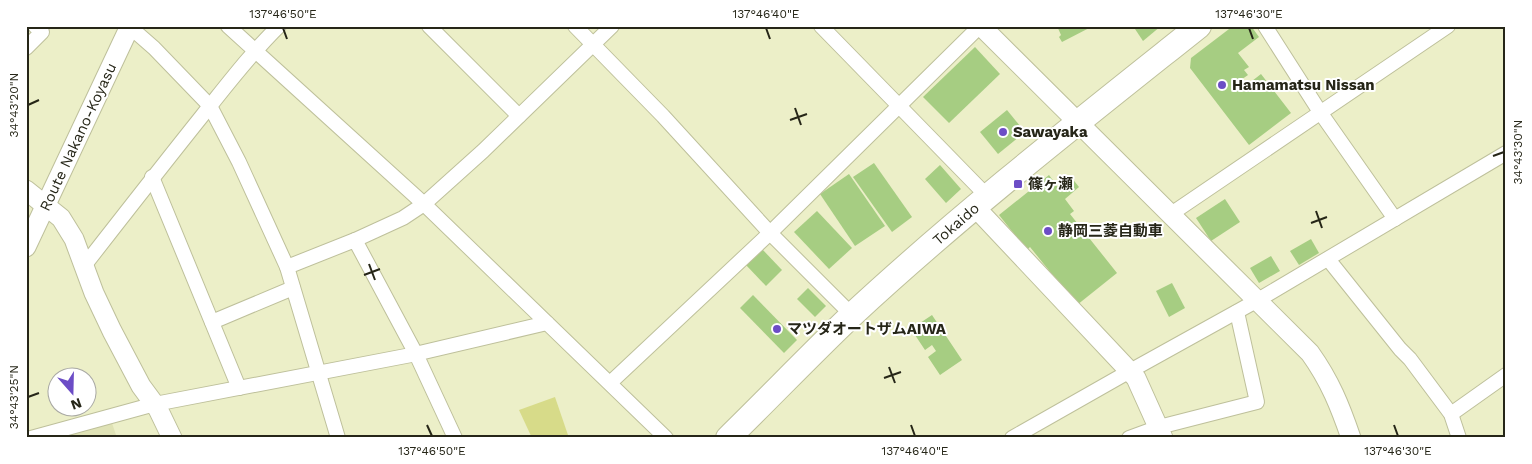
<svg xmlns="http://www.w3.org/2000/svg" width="1532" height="464" font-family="'Work Sans','Noto Sans JP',sans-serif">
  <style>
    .built { fill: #dfe2b5 }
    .green { fill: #d7db89 }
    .building { fill: #a6cd82 }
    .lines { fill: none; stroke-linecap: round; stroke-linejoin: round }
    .street-casing { stroke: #bec09b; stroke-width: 16 }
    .secondary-casing { stroke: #bec09b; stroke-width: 21 }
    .highway-casing { stroke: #bec09b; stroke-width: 26 }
    .street { stroke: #fff; stroke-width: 14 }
    .secondary { stroke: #fff; stroke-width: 19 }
    .highway { stroke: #fff; stroke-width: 24 }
    .ticks { fill: none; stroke: #262618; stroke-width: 2 }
    .poi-dot { fill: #6c4dc6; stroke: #fff; stroke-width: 2 }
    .labels { text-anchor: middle; stroke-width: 4; stroke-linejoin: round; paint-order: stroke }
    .poi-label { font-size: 15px; font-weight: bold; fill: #262618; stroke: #fff; text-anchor: start }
    .street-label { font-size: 15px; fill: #262618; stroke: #fff }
    .neatline { fill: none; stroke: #262618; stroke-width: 2 }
    .ticks-label { font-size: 12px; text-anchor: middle; fill: #262618 }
  </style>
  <rect width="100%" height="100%" fill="#ecefc8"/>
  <polygon class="built" points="111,420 117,438 52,438"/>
  <polygon class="green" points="555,397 569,438 532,438 519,410"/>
  <g class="building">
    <polygon points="1057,26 1093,26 1062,42 1059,37 1061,35"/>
    <polygon points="1133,26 1161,26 1143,41"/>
    <polygon points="1233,26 1251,26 1259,37 1238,53 1249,67 1244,70 1248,75 1238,82 1243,88 1261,74 1291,113 1249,145 1190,68 1191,58"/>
    <polygon points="975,47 1000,74 949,123 923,97"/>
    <polygon points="1007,110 1025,132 998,154 980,132"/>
    <polygon points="874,163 912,217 892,232 853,177"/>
    <polygon points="940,165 961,189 946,203 925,179"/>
    <polygon points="849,174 885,226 855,246 820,194"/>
    <polygon points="1049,175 1058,187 1071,177 1079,187 1065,199 1074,211 1070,214 1117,273 1077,305 1030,247 1027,250 999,215"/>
    <polygon points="1225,199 1240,222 1211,241 1196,218"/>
    <polygon points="817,211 852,248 829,269 794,232"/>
    <polygon points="1311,239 1319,253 1299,265 1290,251"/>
    <polygon points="762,249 782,270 766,286 746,265"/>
    <polygon points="1271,256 1280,271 1259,283 1250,268"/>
    <polygon points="1172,283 1185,308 1169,317 1156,291"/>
    <polygon points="808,288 826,306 815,317 797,299"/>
    <polygon points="753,295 797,340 784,353 740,308"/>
    <polygon points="932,315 962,360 940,375 928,357 936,351 932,345 925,350 911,329"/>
  </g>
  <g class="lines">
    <defs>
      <g id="street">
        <polyline points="228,26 424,204 666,438"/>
        <polyline points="429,26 519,116"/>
        <polyline points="575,26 663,116 770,233 852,315"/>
        <polyline points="821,26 988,197"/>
        <polyline points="1265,26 1320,112 1395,219"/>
        <polyline points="130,27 154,48 210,106 239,162 287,267 338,438"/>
        <polyline points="26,48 42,32 35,26"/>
        <polyline points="152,177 239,388"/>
        <polyline points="1171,214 1448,26"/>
        <polyline points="355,240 403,218 424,204 483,151 612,26"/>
        <polyline points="1328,259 1400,349 1410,359 1451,414 1459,438"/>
        <path d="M84,266c39,-50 78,-100 118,-150 25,-31 49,-63 77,-90"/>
        <polyline points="287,267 355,240 416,354 455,438"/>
        <polyline points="212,322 293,288"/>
        <polyline points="610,383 770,233 980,26"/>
        <polyline points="1451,414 1506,375"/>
        <polyline points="31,438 155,404 411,355 547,323"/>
        <polyline points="1012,438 1130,371 1258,300 1506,153"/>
        <polyline points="1129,438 1159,427 1257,402 1237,312"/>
      </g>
      <g id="secondary">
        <path d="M981,26l329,327c20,28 30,53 41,85"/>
        <polyline points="26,190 61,218 74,239 94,293 112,331 141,386 158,409 172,438"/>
        <polyline points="975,207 1136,378 1163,438"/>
        <polyline points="26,247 130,26"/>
      </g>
      <path id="highway" d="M728,438c42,-41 82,-83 124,-123 110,-102 229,-195 347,-289"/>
    </defs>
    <use href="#street" class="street-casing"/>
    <use href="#secondary" class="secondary-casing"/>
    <use href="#highway" class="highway-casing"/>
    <use href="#street" class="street"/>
    <use href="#secondary" class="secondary"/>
    <use href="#highway" class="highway"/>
  </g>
  <path class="ticks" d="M283,28l4,11M766,28l4,11M1249,28l4,11M28,105l11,-5M795,108l6,17M790,120l17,-6M1493,156l11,-4M1316,211l6,17M1311,223l16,-6M369,264l6,16M364,275l16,-6M889,367l6,16M884,378l17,-6M28,397l11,-4M427,425l5,11M911,425l4,11M1394,425l4,11"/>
  <g class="poi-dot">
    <circle cx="1222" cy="85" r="5"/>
    <circle cx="1003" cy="132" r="5"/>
    <rect x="1013" y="179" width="10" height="10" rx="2.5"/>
    <circle cx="1048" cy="231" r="5"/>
    <circle cx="777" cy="329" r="5"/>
  </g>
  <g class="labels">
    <g class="poi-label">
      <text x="1232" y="90">Hamamatsu Nissan</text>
      <text x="1013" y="137">Sawayaka</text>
      <text x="1028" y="189">篠ヶ瀬</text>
      <text x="1058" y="236">静岡三菱自動車</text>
      <text x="787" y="334">マツダオートザムAIWA</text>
    </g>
    <g class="street-label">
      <text transform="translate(78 137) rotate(-65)" y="5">Route Nakano-Koyasu</text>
      <text transform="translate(956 224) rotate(-41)" y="5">Tokaido</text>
    </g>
  </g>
  <rect width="1532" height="464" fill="none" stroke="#ffffff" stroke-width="55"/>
  <g transform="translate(72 392) rotate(160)"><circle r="24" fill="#ffffff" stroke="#a8a8a3"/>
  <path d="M0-4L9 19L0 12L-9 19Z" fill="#6c4dc6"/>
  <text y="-8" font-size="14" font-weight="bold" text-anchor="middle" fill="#262618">N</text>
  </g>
  <rect x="28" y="28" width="1476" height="408" class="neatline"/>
  <g class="ticks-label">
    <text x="283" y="18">137°46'50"E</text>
    <text x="766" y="18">137°46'40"E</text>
    <text x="1249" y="18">137°46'30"E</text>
    <text transform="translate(14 105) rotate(-90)" y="4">34°43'20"N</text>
    <text transform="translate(1518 152) rotate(-90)" y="4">34°43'30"N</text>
    <text transform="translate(14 397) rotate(-90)" y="4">34°43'25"N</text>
    <text x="432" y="455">137°46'50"E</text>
    <text x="915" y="455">137°46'40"E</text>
    <text x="1398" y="455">137°46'30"E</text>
  </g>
</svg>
